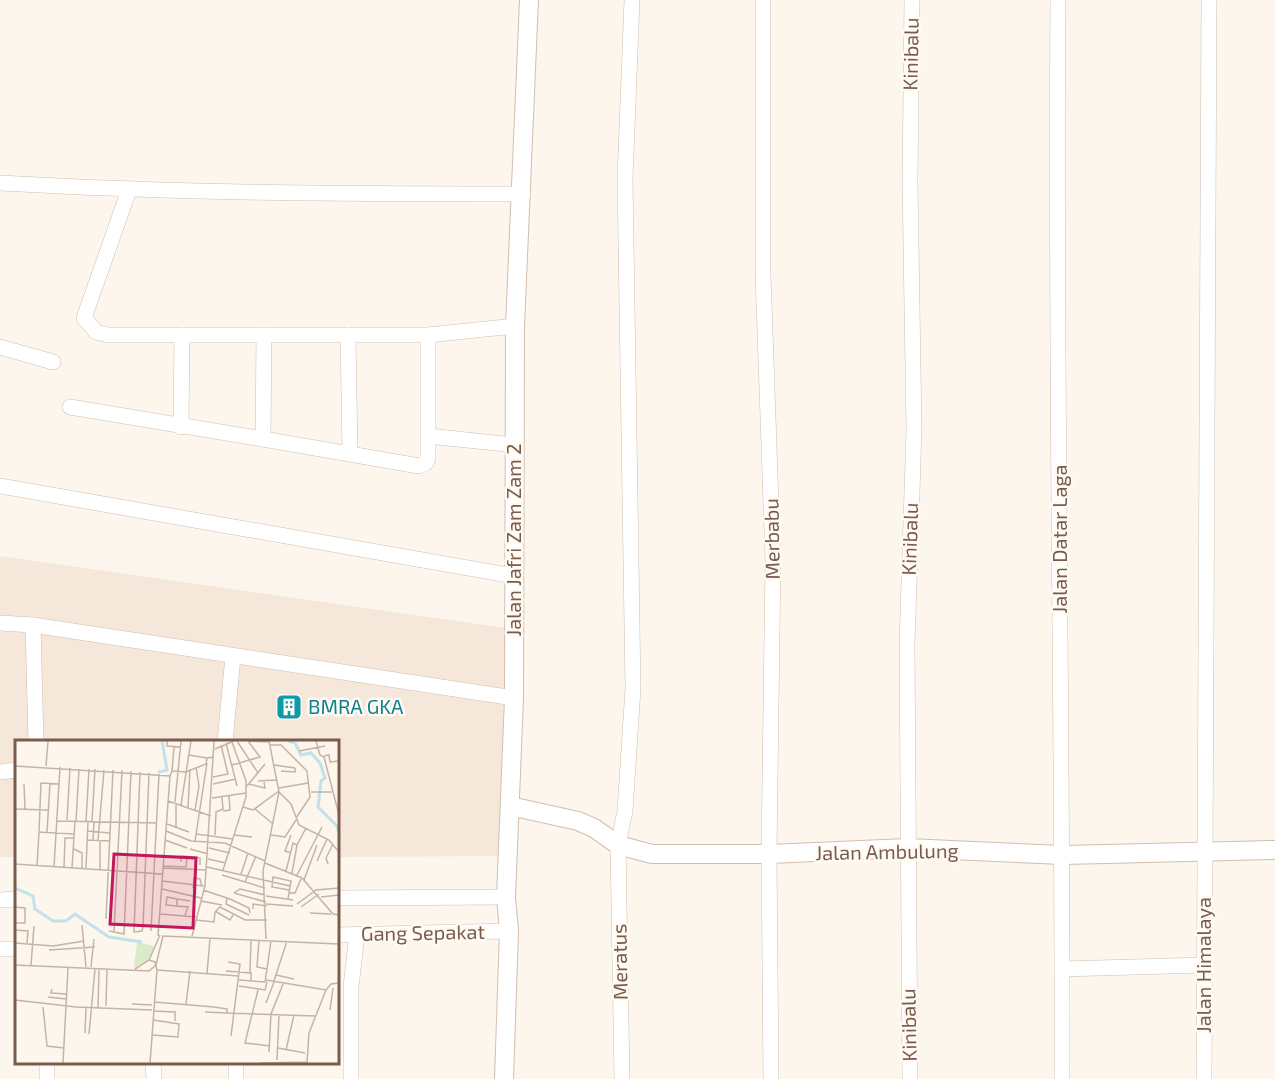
<svg xmlns="http://www.w3.org/2000/svg" width="1275" height="1079" font-family="'Exo 2',sans-serif">
  <style>
    .residential { fill: #f5e8da }
    .lines { fill: none; stroke-linecap: round; stroke-linejoin: round }
    .minor-casing { stroke: #d1beb0; stroke-width: 16 }
    .tertiary-casing { stroke: #d1beb0; stroke-width: 20 }
    .minor { stroke: #fff; stroke-width: 15 }
    .tertiary { stroke: #fff; stroke-width: 18 }
    .labels { text-anchor: middle; stroke-width: 5; stroke-linejoin: round; paint-order: stroke }
    .street-label { font-size: 20px; fill: #7a5c4d; stroke: #fffaf3 }
    .culture-label { font-size: 20px; fill: #0d838f; stroke: #fffaf3; text-anchor: start }
    .inset-river { fill: none; stroke: #bfe3e8; stroke-width: 3 }
    .inset-road { fill: none; stroke: #c5b3a7; stroke-width: 1.5 }
    .view { fill: #c2185b; fill-opacity: 0.15; stroke: #c2185b; stroke-width: 3 }
    .inset-edge { fill: none; stroke: #7a5c4d; stroke-width: 3 }
  </style>
  <rect width="100%" height="100%" fill="#fdf6ec"/>
  <polygon class="residential" points="0,556 506,628 499,856 338,857 338,742 16,742 16,857 0,857"/>
  <g class="lines">
    <defs>
      <g id="minor">
        <polyline points="763,0 763,274 773,560 769,854 771,1079"/>
        <path d="M1058,0c-3,360 5,719 4,1079"/>
        <path d="M0,183c174,10 348,11 523,11"/>
        <polyline points="348,335 350,453"/>
        <polyline points="428,335 515,326"/>
        <polyline points="0,347 53,362"/>
        <polyline points="70,407 263,439 264,335 108,335 96,332 84,318 129,190"/>
        <polyline points="181,427 182,335"/>
        <polyline points="428,436 515,445"/>
        <polyline points="263,439 419,466 426,463 428,459 428,335 264,335"/>
        <polyline points="0,486 514,576"/>
        <polyline points="0,623 33,625 514,698"/>
        <polyline points="33,625 36,742"/>
        <polyline points="225,742 233,656"/>
        <polyline points="0,772 16,770"/>
        <polyline points="338,898 506,897"/>
        <polyline points="0,900 16,899"/>
        <polyline points="338,935 509,931"/>
        <polyline points="0,949 16,949"/>
        <polyline points="1062,969 1205,965"/>
        <polyline points="47,1062 47,1079"/>
        <polyline points="153,1062 154,1079"/>
        <polyline points="236,1062 236,1079"/>
        <polyline points="351,1079 351,987 357,934"/>
        <polyline points="622,1079 618,845 625,811 633,688 625,179 632,0"/>
        <polyline points="910,1079 907,645 914,430 910,181 912,0"/>
        <polyline points="1204,1079 1209,0"/>
      </g>
      <g id="tertiary">
        <polyline points="510,806 578,821 594,828 618,845 652,854 769,854 907,848 1063,855 1275,850"/>
        <polyline points="504,1079 509,931 506,897 514,698 515,326 529,0"/>
      </g>
    </defs>
    <use href="#minor" class="minor-casing"/>
    <use href="#tertiary" class="tertiary-casing"/>
    <use href="#minor" class="minor"/>
    <use href="#tertiary" class="tertiary"/>
  </g>
  <defs>
    <symbol id="building-square" viewBox="-11 -11 22 22"><rect x="-9" y="-9" width="18" height="18" rx="4" fill="#0f9aa8" stroke="#fffaf3"/><path d="M-4-6H4V6H1V3H-1V6H-4ZM-2.5-4.3h1.7v1.8h-1.7ZM.8-4.3h1.7v1.8H.8ZM-2.5-1h1.7V.8h-1.7ZM.8-1h1.7V.8H.8Z" fill="#fff"/></symbol>
  </defs>
  <g fill-rule="evenodd">
    <use href="#building-square" x="274" y="692" width="30" height="30"/>
  </g>
  <g class="labels">
    <g class="street-label">
      <text transform="translate(911 54) rotate(-89)" y="7">Kinibalu</text>
      <text transform="translate(772 539) rotate(-91)" y="7">Merbabu</text>
      <text transform="translate(910 539) rotate(-88)" y="7">Kinibalu</text>
      <text transform="translate(1060 539) rotate(-90)" y="7">Jalan Datar Laga</text>
      <text transform="translate(514 540) rotate(-90)" y="7">Jalan Jafri Zam Zam 2</text>
      <text transform="translate(887 852) rotate(-1)" y="7">Jalan Ambulung</text>
      <text transform="translate(423 933) rotate(-1)" y="7">Gang Sepakat</text>
      <text transform="translate(620 962) rotate(-91)" y="7">Meratus</text>
      <text transform="translate(1204 965) rotate(-90)" y="7">Jalan Himalaya</text>
      <text transform="translate(909 1025) rotate(-91)" y="7">Kinibalu</text>
    </g>
    <g class="culture-label">
      <text x="308" y="714">BMRA GKA</text>
    </g>
  </g>
  <g transform="translate(15 740)">
    <rect width="324" height="324" fill="#fdf6ec"/>
    <path d="M122,202l17,4 -5,13 -15,9z" fill="#d8ecc9"/>
    <path class="inset-river" d="M273,1l7,2 6,12 10,-2 9,10 5,15 -4,3 -3,26 19,19 2,8M143,32l9,-2 -5,-29M0,148l18,8 2,13 18,12h13l9,-7 34,23 33,5"/>
    <path class="inset-road" d="M152,1v5l14,1M222,1l21,32M234,1l20,1M301,1l4,14 4,2 15,58M211,3l11,43M206,5l6,25M255,5h11l26,26 3,26 -14,21M200,9l19,-8M284,11l26,-5M174,15l18,3M309,16l5,-1 1,7 9,-1M217,25l28,-8 -12,-16M259,25l21,3M0,26l155,10M31,26l2,-25M157,31l2,-24M266,31l14,1v-4M125,32l-6,160 8,-1 1,-4 6,-154M155,36l2,-5 14,1 20,-8 1,-6 7,-1M198,37l15,-3 -1,-4M243,41l18,-1M9,44l1,25M198,44l23,-5M234,44l16,4 -1,-6M232,46l18,-22M264,48l29,-5M264,52l12,12 8,21 30,15 10,12M296,52h21M197,58l34,-5M153,61l43,15M160,62l6,-61M166,65l10,-64M228,67l10,3 26,-19M173,68l2,-39M0,69l33,1M240,69l17,14M180,70l4,-24 -3,-19M208,71l7,-1 -1,-14M52,80l3,-52M42,81l100,2M61,81l3,-52M71,81l3,-52M77,81l3,-52M152,84l22,8M161,87v-24M24,91l2,-48 18,1M73,91l22,2M151,91l25,10 34,2 40,18M32,92l3,-49M181,94l37,5M200,95l1,-23 7,-3 -1,-12M219,95l18,2M256,95l14,2 11,-17M72,100l23,1M78,100l1,-19M83,100l6,-70M150,100l22,8M180,101l12,-78M194,108l21,5M59,109l8,4v15M175,109l18,5M276,113l-6,-2 6,-16M193,119l18,4M302,121l10,-22M166,122v-6l12,1 7,1v7M250,123l37,15 31,36 6,1M0,124l147,10M313,124l-2,-6 7,-14M22,126l2,-34 35,2M148,126l23,1 1,-11M39,127l6,-100M192,127l83,19M49,128l1,-30h9M57,128l3,-47M71,128l2,-47M148,128l43,2M85,129v-28M208,130l23,-73v-16l-14,-39M271,131l7,-28 4,2M277,133l5,-28 9,-17M226,134l7,-21M207,135l43,13M282,135l25,-48M289,140l13,-35M147,141l42,5M230,142l11,-26M178,148l1,-10 6,1 2,8M147,149l39,9M188,150l27,9 19,9 1,5M219,153l32,9M219,153l6,-4 25,6M274,153h6l6,-14M251,156l27,4M306,157l18,-2M212,159l-1,5 23,11M273,159l3,-18 -18,-4 -1,10 17,3M186,161l21,4M251,164l27,2M282,164l19,-14 23,-2M162,166l-11,-1 1,-8 10,2M0,167l10,1v15h-10M286,167l18,-13M238,169v-5l14,2M200,171l15,9 3,-5M295,173l21,1M145,174l36,3M170,175l3,-8 -11,-1v-7l13,2M91,179l7,-149M181,180l18,2 1,-10 5,-5 25,13h22M67,185l4,42M0,190l13,1 -1,12M94,191l15,3 7,-163M136,191l8,-157M99,192l8,-162M143,196l12,-160M177,196l13,-50 9,-145M251,199l-3,-68 16,-79 -10,-51M244,200l-2,27 10,2 4,-28M0,203l38,3 31,-5M34,210l46,-3M134,220l6,2 2,8 -7,93M213,222l12,2 -9,72M0,225l134,6 7,-6 7,-29 176,8M16,225l3,-39M76,227l3,-28M120,229l14,-9 11,-25M142,230l82,6M211,231l25,2v8M192,233l3,-34M235,233l1,-33M261,235l18,4M224,240l26,2 2,-13M251,240l60,10 5,-6 8,-1M259,241l13,-40M224,246l26,4 2,-8M37,249l-1,4 16,1M243,250l-13,53 25,3M33,257l18,2M0,260l61,7 76,3M139,262l60,5 13,2v4l88,3M251,263l8,-21M117,264l20,1M171,264l4,-33M91,266l1,-36M28,267l4,39 17,2M83,268l1,-38M315,270l3,-22M139,271l21,1v9M190,272l22,1M70,293l1,-25M74,294l6,-65M137,295l26,2 1,-13 -26,-4M263,308l27,5M271,310l8,-35M254,312l2,-38 12,-30M262,320l2,-45M48,323l5,-95M245,323l47,-1 2,-29 17,-43"/>
    <path class="view" d="M99,114l82,4 -3,70 -83,-4z"/>
    <rect width="324" height="324" class="inset-edge"/>
  </g>
</svg>
